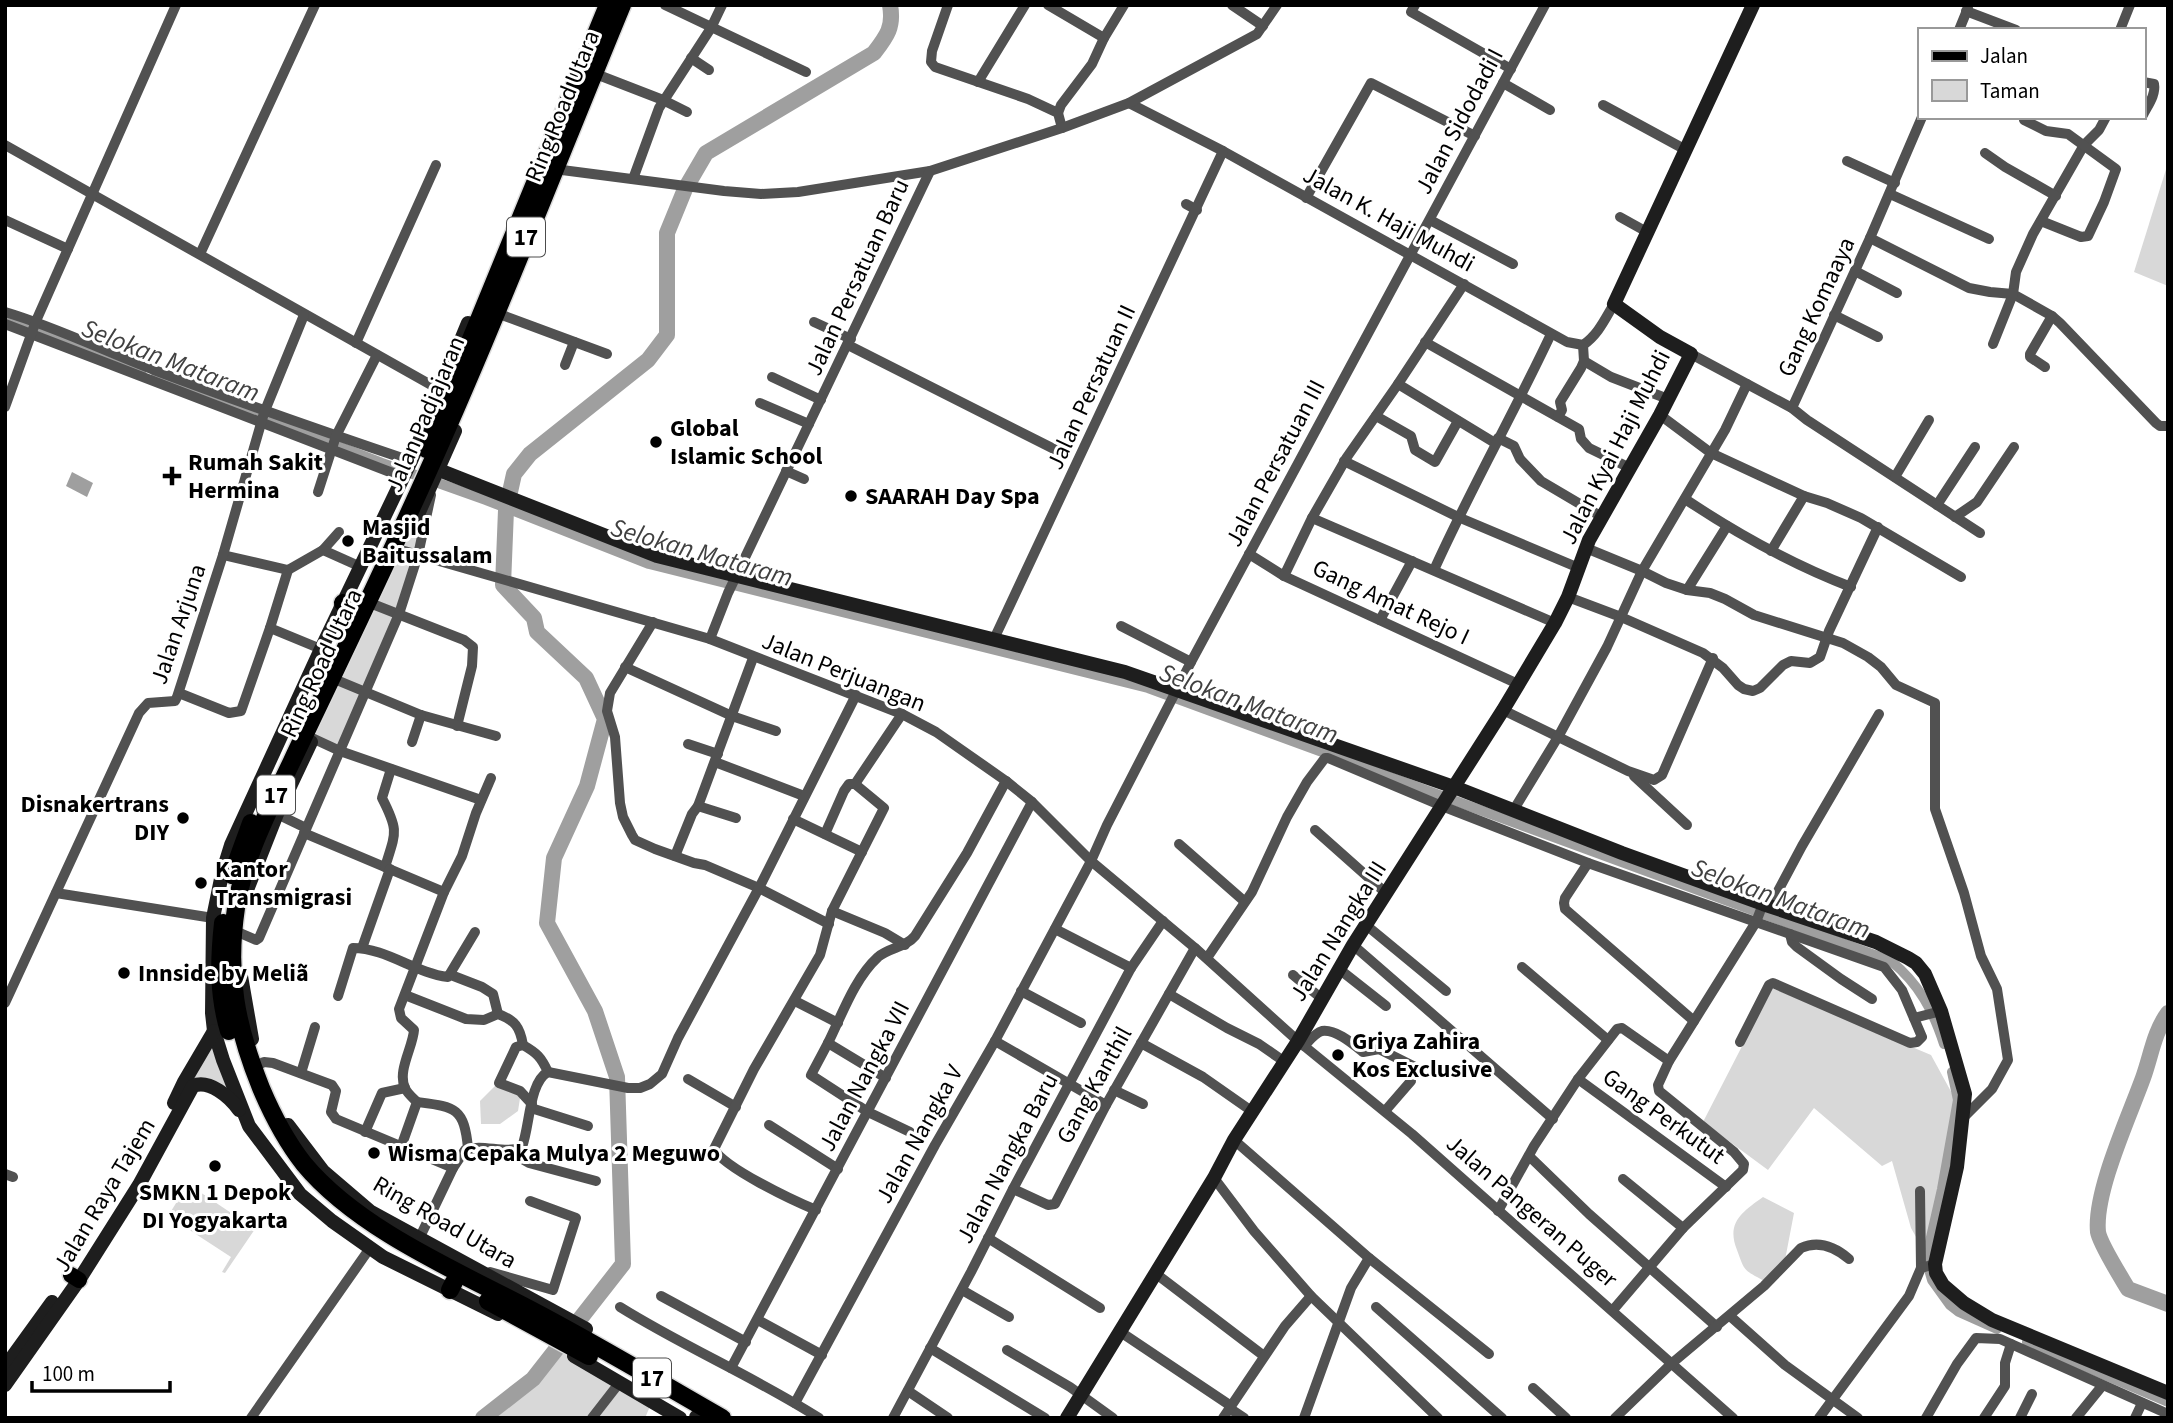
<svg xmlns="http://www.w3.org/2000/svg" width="2173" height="1423" font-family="'Source Sans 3',sans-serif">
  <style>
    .green { fill: #d8d8d8 }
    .water { fill: #9f9f9f }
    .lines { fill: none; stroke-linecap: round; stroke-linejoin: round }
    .canal { stroke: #9f9f9f; stroke-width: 10 }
    .river { stroke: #9f9f9f; stroke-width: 16 }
    .primary-casing { stroke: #dbdbdb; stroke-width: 19 }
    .highway-casing { stroke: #dbdbdb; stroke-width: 21 }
    .street { stroke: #515151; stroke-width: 10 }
    .secondary { stroke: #1e1e1e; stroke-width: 14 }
    .primary { stroke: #000; stroke-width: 16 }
    .highway { stroke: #000; stroke-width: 18 }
    .poi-dot { fill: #000; stroke: #fff; stroke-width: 2.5 }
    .labels { text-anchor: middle; stroke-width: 6; stroke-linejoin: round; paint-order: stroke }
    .shield { fill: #fff; stroke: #4c4c4c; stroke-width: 2 }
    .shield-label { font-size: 23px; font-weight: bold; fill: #000 }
    .street-label { font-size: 24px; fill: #000; stroke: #fff }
    .poi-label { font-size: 24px; font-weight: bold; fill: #000; stroke: #fff; text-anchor: start }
    .water-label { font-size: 26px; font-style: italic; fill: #404040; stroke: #fff }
  </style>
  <rect width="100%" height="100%" fill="#fff"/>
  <g class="green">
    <polygon points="2168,163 2168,286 2134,272"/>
    <polygon points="430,488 418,555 340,751 313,738"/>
    <polygon points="1772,988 1931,1055 1954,1097 1954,1116 1925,1253 1911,1228 1892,1161 1882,1166 1814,1108 1768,1170 1703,1122"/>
    <polygon points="213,1037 233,1099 190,1087"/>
    <polygon points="498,1083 521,1092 518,1111 500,1124 481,1124 480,1101"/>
    <polygon points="188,1184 255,1229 225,1273 222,1272 231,1257 168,1216"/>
    <path d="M1763,1197l31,16 -9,47 -21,21c-21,-12 -19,-9 -27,-31 -11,-27 5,-38 26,-53z"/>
    <polygon points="558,1350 617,1382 589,1418 496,1418 536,1384"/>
    <polygon points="622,1387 651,1404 645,1418 598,1418"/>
  </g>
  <polygon class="water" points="72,472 93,483 87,497 66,486"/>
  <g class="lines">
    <g class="canal">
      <polyline points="5,319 142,370"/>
      <path d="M156,376l226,87 104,37 163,64 499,124 743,273c28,23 42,49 53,83"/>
      <polyline points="1952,1072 1958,1100 1942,1189 1926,1259 1932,1280 1950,1305 1959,1312 1997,1329"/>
      <polyline points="2027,1342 2168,1402"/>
    </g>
    <g class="river">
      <path d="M2168,1013c-14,19 -17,43 -25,65 -14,39 -49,114 -45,154 2,12 23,45 30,57l40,15"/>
      <path d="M483,1418l50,-39 90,-115 -6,-187 -22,-66 -48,-88 7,-65 33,-72 18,-67 -19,-41 -49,-46 -3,-14 -31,-33 3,-75 8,-36 16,-20 118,-94 19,-25v-102l18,-44 21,-36 168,-100c13,-17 20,-26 16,-48"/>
    </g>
    <defs>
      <polyline id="primary" points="71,1275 79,1280"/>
      <g id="highway">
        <path d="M622,5c-74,179 -143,359 -225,534 -34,74 -70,148 -105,222 -22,47 -48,95 -56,147 -10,67 0,118 25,180 11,26 25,53 43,76 54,65 153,107 227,146 65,34 128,72 191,108"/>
        <polyline points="426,449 608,5"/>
        <polyline points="343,603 351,608"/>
        <polyline points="232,875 251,823"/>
        <path d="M223,923c-4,37 -5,72 6,108"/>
        <polyline points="450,1290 454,1282"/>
        <polyline points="488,1301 589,1356"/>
      </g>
    </defs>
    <use href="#primary" class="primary-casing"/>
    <use href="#highway" class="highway-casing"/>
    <g class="street">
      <polyline points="665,5 806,72"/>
      <polyline points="948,5 932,51 931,62 935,67 1028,99 1058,113 1062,128"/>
      <polyline points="1048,5 1104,38"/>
      <polyline points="1232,5 1263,26"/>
      <polyline points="1415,5 1411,12 1511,69"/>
      <polyline points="1966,11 2016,30"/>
      <polyline points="1959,30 1968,8"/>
      <polyline points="2120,30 2130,5"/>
      <polyline points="691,58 709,70"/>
      <polyline points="601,76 663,100 687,112"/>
      <polyline points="978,82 1025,5"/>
      <path d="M2143,82l11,2c2,11 -6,21 -11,31"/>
      <polyline points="1503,83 1550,110"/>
      <path d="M1129,103l94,48 344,191 16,3c15,-10 22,-26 31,-41"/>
      <polyline points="1603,105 1686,150"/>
      <polyline points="1058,113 1061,105 1092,64 1104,38 1124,5"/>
      <polyline points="2106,117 2099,130 2084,145 2033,234 2016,272 2013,294 2052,316 2060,323 2156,423 2160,426 2168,426"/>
      <polyline points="2024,120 2046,131 2068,134 2116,169 2104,202 2088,236 2081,237 2041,221"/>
      <polyline points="5,145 440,390"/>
      <polyline points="1985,153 2005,167 2056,196"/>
      <polyline points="1847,161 1895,183"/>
      <polyline points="562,170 724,191 761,194 798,192 930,171 1062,128 1129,103 1257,34 1277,5"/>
      <polyline points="633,179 659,108 711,28 722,5"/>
      <polyline points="1890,194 1989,239"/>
      <polyline points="1306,198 1371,83 1475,136"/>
      <polyline points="1186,204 1197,210"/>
      <polyline points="1620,217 1647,232"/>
      <polyline points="5,220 68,249"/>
      <polyline points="1430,220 1513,264"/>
      <polyline points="1870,238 1969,288 1990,292 2013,294 1993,344"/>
      <polyline points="200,254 315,5"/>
      <polyline points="1855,271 1897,293"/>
      <path d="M5,312c51,15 99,39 149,58 85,32 171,62 257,91"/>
      <polyline points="502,315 607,354"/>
      <polyline points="1834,315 1878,337"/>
      <polyline points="814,322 851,339"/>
      <polyline points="5,324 403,477"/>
      <polyline points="1425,342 1579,429 1581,439 1589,448 1630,468"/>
      <polyline points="356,343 436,165"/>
      <polyline points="848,345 1062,453"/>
      <polyline points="1691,354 1792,408 1807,420 1980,533"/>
      <polyline points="1584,361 1611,377 1668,399"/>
      <polyline points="565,365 574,342"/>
      <polyline points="2045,367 2030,357 2030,354 2052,316"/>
      <polyline points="772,377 821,400"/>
      <polyline points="1398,384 1495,443"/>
      <polyline points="760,403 809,424"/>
      <polyline points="5,407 36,321 176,5"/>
      <polyline points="1792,408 1870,238 1922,117"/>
      <polyline points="1660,415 1711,453 1804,496 1827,503 1861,518 1961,577"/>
      <polyline points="1376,416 1411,436 1415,450 1435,462 1458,421"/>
      <polyline points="1558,417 1562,410 1560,402 1581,368 1584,361 1583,345"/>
      <polyline points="1498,438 1514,446 1520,459 1541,481 1602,517"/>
      <polyline points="1344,461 1458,517 1579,568"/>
      <polyline points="786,471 804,479"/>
      <polyline points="1895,477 1929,420"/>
      <polyline points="318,492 336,436 377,355"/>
      <path d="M1685,499c54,36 106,65 166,88"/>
      <polyline points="1937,505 1975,447"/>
      <polyline points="1955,517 1977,502 2014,447"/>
      <polyline points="1312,518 1555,623"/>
      <polyline points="1586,548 1642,571 1666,583 1687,590 1710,593 1725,599 1754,615 1843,643 1868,657 1881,667 1896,685 1935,703 1935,809 1964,893 1981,956 1997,989 2008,1060 1992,1089 1963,1118"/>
      <polyline points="323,550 339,532"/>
      <polyline points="401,550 710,639 902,714 936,732 1006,781 1032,802 1091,861 1195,948 1298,1041 1412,1134 1733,1418"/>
      <polyline points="1771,551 1804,496"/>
      <polyline points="1249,554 1284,576 1518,684"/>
      <polyline points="223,555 288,570 323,550 361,567"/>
      <path d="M1434,570c36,-80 80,-157 117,-236"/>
      <polyline points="1284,576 1312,518 1347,457 1398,384 1464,284"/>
      <polyline points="1687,590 1727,526"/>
      <polyline points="1568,597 1621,617 1703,653 1723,668 1738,685 1744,689 1753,691 1760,688 1783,665 1791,661 1810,663 1820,657 1829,631 1878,527"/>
      <polyline points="375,605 464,640 473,647 472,666 457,726"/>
      <polyline points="1380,620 1412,561"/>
      <polyline points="653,622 610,693 607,711 615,737 620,803 623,817 632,835 635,840 655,849 694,863 705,865 759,888 829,924"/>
      <polyline points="1121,626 1191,662"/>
      <polyline points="270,628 321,649"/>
      <polyline points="710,639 728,593 930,171"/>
      <polyline points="994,639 1223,151"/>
      <polyline points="625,667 732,716 776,731"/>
      <polyline points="339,681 421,715 496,736"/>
      <polyline points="179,693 229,713 241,711 270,628 288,570"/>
      <polyline points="1503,710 1628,771 1654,780 1662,775 1713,658"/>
      <polyline points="312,738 340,751 481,800"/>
      <polyline points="412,742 421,715"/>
      <polyline points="688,744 718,754"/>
      <polyline points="715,762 804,796"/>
      <polyline points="1634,776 1687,825"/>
      <polyline points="855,784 902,714"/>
      <polyline points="698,806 736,818"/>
      <polyline points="1513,811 1558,737 1607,647 1642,571 1725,430 1747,384"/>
      <polyline points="277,814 306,828"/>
      <polyline points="793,819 862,852"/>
      <polyline points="1315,830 1387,894"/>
      <polyline points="304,833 444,892"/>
      <polyline points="1179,844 1244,901"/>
      <polyline points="675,856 692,814 698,806 753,658"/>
      <polyline points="1588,863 1565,898 1564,903 1565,909 1694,1021"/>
      <path d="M385,867c11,-35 14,-36 -3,-69l9,-29"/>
      <polyline points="56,893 213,918"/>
      <polyline points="1770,906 1802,846 1879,714"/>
      <polyline points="832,911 885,933 905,945"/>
      <polyline points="1366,925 1446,991"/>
      <polyline points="1055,929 1131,968"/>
      <polyline points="240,933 256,940 259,938 399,614 418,555 431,495"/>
      <polyline points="1790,934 1792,942 1797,947 1841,979 1872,999"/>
      <polyline points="1353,945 1553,1119"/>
      <polyline points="362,948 390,869"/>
      <polyline points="1207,958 1252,892 1287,817 1307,782 1325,758 1328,758 1442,806 1588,863 1884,967 1902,990 1922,1037 1917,1042 1910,1043 1773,983 1769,985 1740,1042"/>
      <polyline points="1522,967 1608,1040"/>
      <polyline points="1339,969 1386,1006"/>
      <polyline points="451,975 482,987 493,994 498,1014"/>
      <polyline points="1293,975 1321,998"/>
      <polyline points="1021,991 1081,1023"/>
      <polyline points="1169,994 1227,1028 1259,1044 1285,1062"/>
      <path d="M405,995l61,24 18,1 14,-6c17,6 22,13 25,31"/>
      <path d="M338,996l15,-48c33,0 62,25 95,29l27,-45"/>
      <polyline points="795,1001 838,1023"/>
      <polyline points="5,1003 139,713 148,703 175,701 177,697 223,555 264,413 304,315"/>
      <polyline points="1914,1018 1941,1011"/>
      <polyline points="995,1041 1106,1105"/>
      <path d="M828,1043c14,-28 26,-64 50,-86 12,-10 27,-9 37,-21l52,-83 39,-72"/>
      <polyline points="1141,1043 1203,1077 1253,1112"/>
      <path d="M1304,1046c5,-5 11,-13 18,-15 14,-2 31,13 41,21l16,-3 36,18"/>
      <polyline points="258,1065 264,1062 273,1063 332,1085 336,1091 331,1112 336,1119 453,1168"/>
      <polyline points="301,1073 315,1027"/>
      <polyline points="886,1078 828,1043 811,1075 868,1112 910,1132"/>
      <polyline points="688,1079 736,1107"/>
      <polyline points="1578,1079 1726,1187"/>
      <polyline points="1114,1090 1143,1104"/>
      <path d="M417,1102c38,5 47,5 51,46"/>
      <path d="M532,1104l-12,-13 -21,-8 17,-36 7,-2c14,8 18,12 25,27"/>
      <polyline points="531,1108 588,1126"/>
      <polyline points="1385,1111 1411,1081"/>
      <polyline points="769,1125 838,1169"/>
      <polyline points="365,1132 382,1093 405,1088"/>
      <polyline points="1234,1140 1369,1258 1489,1354"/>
      <path d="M401,1147l16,-45c-4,-4 -10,-9 -12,-14 -8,-17 8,-41 9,-58l-13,-12 -2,-9 45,-117 18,-36 14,-43 15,-35"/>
      <polyline points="517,1149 522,1159 529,1163 596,1181"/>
      <polyline points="1529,1156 1589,1214 1717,1327"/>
      <polyline points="5,1174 13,1177"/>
      <polyline points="1214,1178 1254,1231 1311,1296 1438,1418"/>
      <polyline points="1623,1179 1683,1228"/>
      <polyline points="1013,1189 1048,1205 1055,1204 1106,1105 1195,948"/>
      <polyline points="1920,1191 1921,1268"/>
      <path d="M816,1210c-22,-9 -92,-42 -102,-61l40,-80 66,-114 12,-44 52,-103 -29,-24h-6l-5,7 -19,43"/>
      <polyline points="1498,1211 1534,1146 1578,1079 1617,1029 1622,1028 1669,1061"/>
      <polyline points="988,1238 1100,1308"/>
      <path d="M419,1239l34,-71 12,-18c18,-7 40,5 57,-3 8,-21 7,-65 26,-75l80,16h12l10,-4 12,-10 16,-36 81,-150 97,-193"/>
      <polyline points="490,1272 553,1290 576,1218 530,1201"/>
      <polyline points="1155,1273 1264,1356"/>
      <polyline points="962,1290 1009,1317"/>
      <polyline points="661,1296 746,1342"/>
      <path d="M620,1307c64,40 135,70 199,111"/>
      <polyline points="1376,1307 1502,1418"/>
      <polyline points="1613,1310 1683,1228 1743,1170 1744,1164 1734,1152 1659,1091 1658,1085 1669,1061 1756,922 1763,904"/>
      <polyline points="1730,1316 1785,1365 1858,1418"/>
      <polyline points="758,1320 822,1355"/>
      <polyline points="1119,1331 1231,1406"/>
      <polyline points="930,1348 1045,1418"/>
      <polyline points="1007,1350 1070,1387 1113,1418"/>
      <polyline points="731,1368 1032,802"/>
      <polyline points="1533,1388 1566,1418"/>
      <polyline points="908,1391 948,1418"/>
      <polyline points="795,1403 935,1145 995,1041 1091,861 1107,825 1191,662 1545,5"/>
      <polyline points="1229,1408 1244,1418"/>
      <polyline points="251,1418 370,1248"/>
      <polyline points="592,1418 620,1382"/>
      <polyline points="893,1418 971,1272 1013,1189 1131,968 1163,921"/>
      <polyline points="1223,1418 1285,1326 1311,1296"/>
      <polyline points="1304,1418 1351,1288 1369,1258"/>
      <path d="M1615,1418l56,-54 93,-78 37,-38c18,-8 34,-1 48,11"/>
      <polyline points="1819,1418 1909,1296 1921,1268 1935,1264"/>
      <polyline points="1926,1418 1957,1364 1976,1338 2000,1339 2168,1414"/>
      <polyline points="1984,1418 2005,1386 2005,1363 2011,1344"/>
      <polyline points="2020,1418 2032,1394"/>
      <polyline points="2076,1418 2102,1386"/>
      <polyline points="2135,1418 2142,1403"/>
    </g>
    <g class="secondary">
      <polyline points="468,323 411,461 321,649 231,845 222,874 213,918 212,1013 214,1031 223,1060 249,1126 300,1194 332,1221 383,1257 498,1314"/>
      <polyline points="439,470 657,556 1125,672 1454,787 1622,853 1763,904 1876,942 1908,958 1916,963 1925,974 1941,1011 1965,1094 1957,1167 1935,1264 1936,1273 1943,1285 1964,1303 1992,1320 2168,1393"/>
      <polyline points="415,521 455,431"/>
      <polyline points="247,890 277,814 311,742"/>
      <polyline points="241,976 252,1039"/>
      <polyline points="174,1103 184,1082 214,1031"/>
      <polyline points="288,1125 323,1171 371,1212 586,1329"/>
      <polyline points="574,1356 680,1418"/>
      <polyline points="5,1367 52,1302"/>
      <path d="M5,1385l74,-105 60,-95 54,-99c16,-7 37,11 46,24"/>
      <polyline points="696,1418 696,1417"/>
      <polyline points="1067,1418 1214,1178 1234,1140 1298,1041 1353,945 1503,710 1555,623 1568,597 1589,540 1660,415 1691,354 1660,337 1614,304 1753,5"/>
    </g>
    <use href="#primary" class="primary"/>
    <use href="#highway" class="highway"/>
  </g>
  <g class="poi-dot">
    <circle cx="656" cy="442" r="7"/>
    <path d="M168.5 465.5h7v7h7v7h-7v7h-7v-7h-7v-7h7z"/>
    <circle cx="851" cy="496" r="7"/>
    <circle cx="348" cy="541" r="7"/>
    <circle cx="183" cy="818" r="7"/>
    <circle cx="201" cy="883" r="7"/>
    <circle cx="124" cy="973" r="7"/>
    <circle cx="1338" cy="1055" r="7"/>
    <circle cx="374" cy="1153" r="7"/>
    <circle cx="215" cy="1166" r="7"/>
  </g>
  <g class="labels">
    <g class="shield">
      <rect x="507" y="217.5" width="38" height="39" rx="5"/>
      <rect x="257" y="775.5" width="38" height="39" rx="5"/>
      <rect x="633" y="1358.5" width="38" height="39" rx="5"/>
    </g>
    <g class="shield-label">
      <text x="526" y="245">17</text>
      <text x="276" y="803">17</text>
      <text x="652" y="1386">17</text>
    </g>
    <g class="street-label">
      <text transform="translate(562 106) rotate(-68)" y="8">Ring Road Utara</text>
      <text transform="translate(1459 121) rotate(-62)" y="8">Jalan Sidodadi I</text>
      <text transform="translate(1389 219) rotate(29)" y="8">Jalan K. Haji Muhdi</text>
      <text transform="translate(857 277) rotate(-65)" y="8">Jalan Persatuan Baru</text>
      <text transform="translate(1816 307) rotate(-65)" y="8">Gang Komaaya</text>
      <text transform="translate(1091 387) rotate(-65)" y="8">Jalan Persatuan II</text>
      <text transform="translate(425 414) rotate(-67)" y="8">Jalan Padjajaran</text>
      <text transform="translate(1615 447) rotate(-63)" y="8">Jalan Kyai Haji Muhdi</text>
      <text transform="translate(1275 463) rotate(-62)" y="8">Jalan Persatuan III</text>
      <text transform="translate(1391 602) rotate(25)" y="8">Gang Amat Rejo I</text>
      <text transform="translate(178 624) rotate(-71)" y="8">Jalan Arjuna</text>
      <text transform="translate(321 663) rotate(-65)" y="8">Ring Road Utara</text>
      <text transform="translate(844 672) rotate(22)" y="8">Jalan Perjuangan</text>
      <text transform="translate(1338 931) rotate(-58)" y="8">Jalan Nangka III</text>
      <text transform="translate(864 1076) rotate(-62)" y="8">Jalan Nangka VII</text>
      <text transform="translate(1094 1085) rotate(-61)" y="8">Gang Kanthil</text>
      <text transform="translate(1664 1116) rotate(36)" y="8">Gang Perkutut</text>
      <text transform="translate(919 1134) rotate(-61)" y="8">Jalan Nangka V</text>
      <text transform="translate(1007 1158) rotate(-62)" y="8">Jalan Nangka Baru</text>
      <text transform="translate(104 1195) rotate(-59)" y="8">Jalan Raya Tajem</text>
      <text transform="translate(1532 1211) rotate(41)" y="8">Jalan Pangeran Puger</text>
      <text transform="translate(445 1222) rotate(30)" y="8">Ring Road Utara</text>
    </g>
    <g class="poi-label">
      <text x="670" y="436">Global<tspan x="670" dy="28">Islamic School</tspan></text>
      <text x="188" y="470">Rumah Sakit<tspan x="188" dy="28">Hermina</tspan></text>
      <text x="865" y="504">SAARAH Day Spa</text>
      <text x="362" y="535">Masjid<tspan x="362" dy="28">Baitussalam</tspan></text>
      <text x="169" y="812" text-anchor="end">Disnakertrans<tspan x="169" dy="28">DIY</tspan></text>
      <text x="215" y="877">Kantor<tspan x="215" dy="28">Transmigrasi</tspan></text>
      <text x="138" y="981">Innside by Meliã</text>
      <text x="1352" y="1049">Griya Zahira<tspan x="1352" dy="28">Kos Exclusive</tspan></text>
      <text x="388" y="1161">Wisma Cepaka Mulya 2 Meguwo</text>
      <text x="215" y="1200" text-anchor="middle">SMKN 1 Depok<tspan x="215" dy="28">DI Yogyakarta</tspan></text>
    </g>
    <g class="water-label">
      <text transform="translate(171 360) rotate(21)" y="9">Selokan Mataram</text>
      <text transform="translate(702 552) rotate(16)" y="9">Selokan Mataram</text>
      <text transform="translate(1249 703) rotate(20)" y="9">Selokan Mataram</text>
      <text transform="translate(1781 898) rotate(20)" y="9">Selokan Mataram</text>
    </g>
  </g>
  <rect width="2173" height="1423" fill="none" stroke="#000000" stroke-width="14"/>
  <rect x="1918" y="28" width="228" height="91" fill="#ffffff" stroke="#999999" stroke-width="2"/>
  <rect x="1932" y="51" width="35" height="10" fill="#000000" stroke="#999999" stroke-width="2"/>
  <text x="1980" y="63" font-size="21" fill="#000000">Jalan</text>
  <rect x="1932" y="80" width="35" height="21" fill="#d8d8d8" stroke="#999999" stroke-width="2"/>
  <text x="1980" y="98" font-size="21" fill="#000000">Taman</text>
  <path d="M32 1381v10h138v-10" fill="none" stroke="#000000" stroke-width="3.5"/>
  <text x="42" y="1381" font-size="21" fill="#000000" stroke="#ffffff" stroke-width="5" paint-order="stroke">100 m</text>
</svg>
